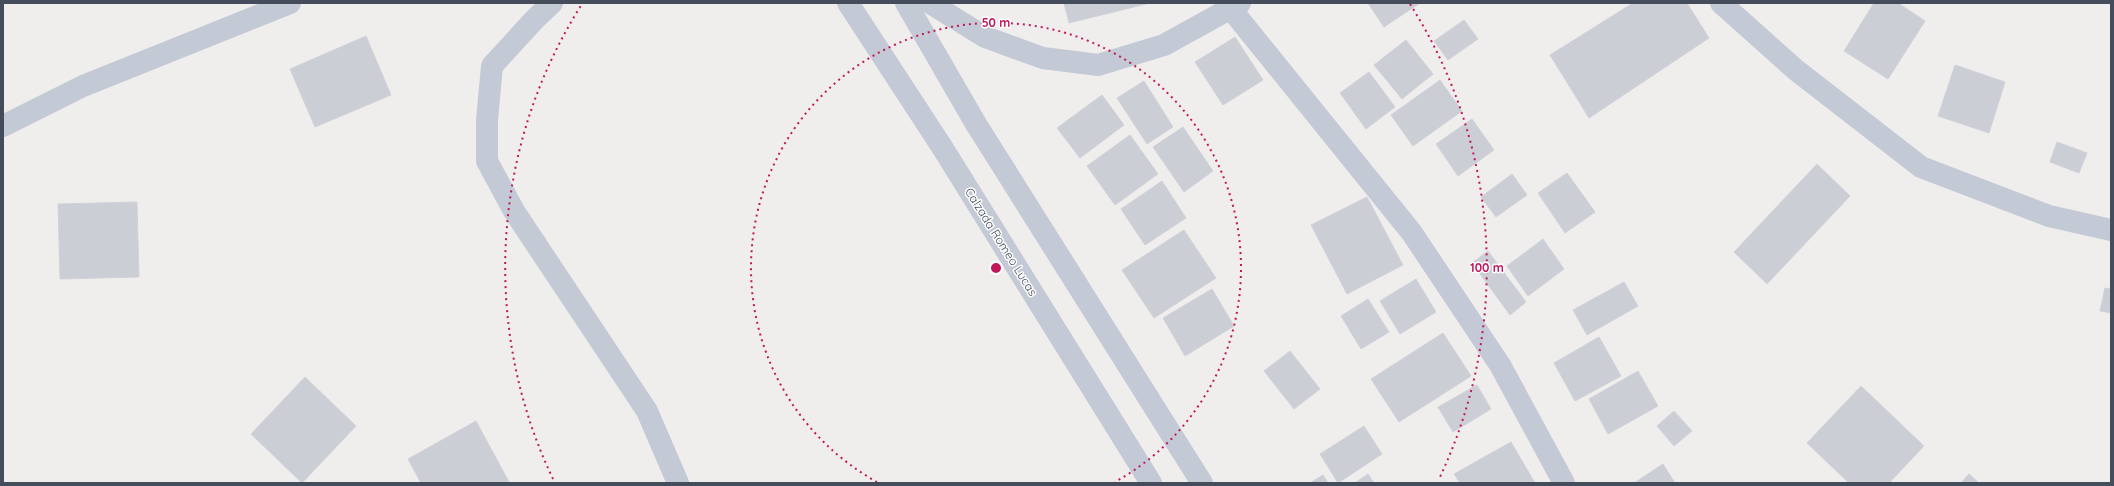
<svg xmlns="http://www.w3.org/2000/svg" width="2114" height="486" font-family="Quicksand,sans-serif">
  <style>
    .building { fill: #ccced5; stroke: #d1d1d9 }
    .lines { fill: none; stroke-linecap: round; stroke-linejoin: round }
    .minor { stroke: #c3c9d5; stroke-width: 22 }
    .tertiary { stroke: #c3c9d5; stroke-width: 22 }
    .ring { fill: none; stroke: #c2185b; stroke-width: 2; stroke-dasharray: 2 4 }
    .labels { text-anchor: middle; stroke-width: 3; stroke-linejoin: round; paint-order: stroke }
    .street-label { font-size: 12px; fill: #454c5b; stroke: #fff }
    .centre { fill: #c2185b; stroke: #fff; stroke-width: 2 }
    .ring-label { font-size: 12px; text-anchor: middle; font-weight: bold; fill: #c2185b; stroke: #fff; stroke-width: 3; stroke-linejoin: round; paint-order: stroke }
  </style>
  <rect width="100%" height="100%" fill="#f0eeed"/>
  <g class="building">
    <polygon points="1064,3 1145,3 1146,4 1069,23"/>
    <polygon points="1368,3 1420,3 1384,27"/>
    <polygon points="1633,3 1687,3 1709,38 1589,118 1550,55"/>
    <polygon points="1874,3 1898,3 1925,21 1888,79 1844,51"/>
    <polygon points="1464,20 1478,39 1448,60 1434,41"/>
    <polygon points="366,36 391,95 315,127 290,69"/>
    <polygon points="1235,37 1263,80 1223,105 1195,62"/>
    <polygon points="1406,40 1433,74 1402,99 1374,65"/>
    <polygon points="1955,65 2005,82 1989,133 1938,116"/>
    <polygon points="1369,72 1395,107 1366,129 1340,93"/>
    <polygon points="1440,80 1462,111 1413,146 1391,115"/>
    <polygon points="1144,81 1173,127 1147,144 1117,98"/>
    <polygon points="1102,95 1124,125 1080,158 1057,128"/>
    <polygon points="1472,119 1494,150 1458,176 1436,144"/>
    <polygon points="1183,127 1213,171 1184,192 1153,147"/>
    <polygon points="1130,135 1158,174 1115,205 1087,166"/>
    <polygon points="2057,142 2087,153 2079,173 2050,162"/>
    <polygon points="1817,164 1850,196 1767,284 1734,252"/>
    <polygon points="1567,173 1595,212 1565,233 1538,193"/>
    <polygon points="1512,174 1527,195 1496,217 1481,197"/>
    <polygon points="1162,181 1186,218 1145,245 1121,209"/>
    <polygon points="1367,197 1403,265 1347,294 1311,225"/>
    <polygon points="137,202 139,277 60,279 58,204"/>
    <polygon points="1184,230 1216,278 1154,318 1122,270"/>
    <polygon points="1543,239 1564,269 1528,296 1507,266"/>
    <polygon points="1488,251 1526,302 1510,315 1472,263"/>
    <polygon points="1416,279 1436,312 1400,334 1380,301"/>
    <polygon points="1624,282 1638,306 1587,335 1573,310"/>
    <polygon points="2105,288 2111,289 2111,313 2100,311"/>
    <polygon points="1212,289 1234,326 1185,356 1163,318"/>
    <polygon points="1368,299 1389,332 1361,349 1341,316"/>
    <polygon points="1443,333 1471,376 1399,422 1371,379"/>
    <polygon points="1599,337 1621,376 1575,401 1554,363"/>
    <polygon points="1290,351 1320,389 1294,409 1264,371"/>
    <polygon points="1638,371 1658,406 1608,434 1589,399"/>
    <polygon points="305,377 356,426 302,483 251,434"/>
    <polygon points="1477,385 1491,409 1453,432 1438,407"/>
    <polygon points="1861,386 1924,446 1889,483 1849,483 1807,443"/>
    <polygon points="1674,411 1692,431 1674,446 1657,426"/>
    <polygon points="476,421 509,482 421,483 408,459"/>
    <polygon points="1364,426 1382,454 1338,483 1320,454"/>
    <polygon points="1511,442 1535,483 1460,483 1454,474"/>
    <polygon points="1663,464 1675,483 1634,483"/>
    <polygon points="1368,474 1374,483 1355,483"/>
    <polygon points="1969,474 1979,483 1961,483"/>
    <polygon points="1323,475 1328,483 1310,483"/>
  </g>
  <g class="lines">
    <g class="minor">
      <polyline points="552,3 534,20 492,66 487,120 487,161 514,211 647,411 678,483"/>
      <polyline points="930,3 985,37 1043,58 1098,65 1164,45 1240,3"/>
      <polyline points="1721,3 1796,70 1921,167 2049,216 2111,230"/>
      <polyline points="1231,9 1412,233 1500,365 1564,483"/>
      <polyline points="3,126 83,86 290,3"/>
    </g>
    <g class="tertiary">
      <polyline points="848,3 942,147 1151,483"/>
      <polyline points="906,3 976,124 1202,483"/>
    </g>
  </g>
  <g class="ring">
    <path d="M877 482A245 245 0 1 1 1115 482"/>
    <path d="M553 479A491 491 0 0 1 582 4M1410 4A491 491 0 0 1 1439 479"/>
  </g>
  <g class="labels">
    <g class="street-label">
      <text transform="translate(1001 242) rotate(58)" y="4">Calzada Romeo Lucas</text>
    </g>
  </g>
  <circle cx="996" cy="268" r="6" class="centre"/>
  <g class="ring-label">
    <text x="996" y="27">50 m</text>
    <text x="1487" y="272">100 m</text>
  </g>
  <rect width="2114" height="486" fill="none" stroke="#454c5b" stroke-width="8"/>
</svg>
